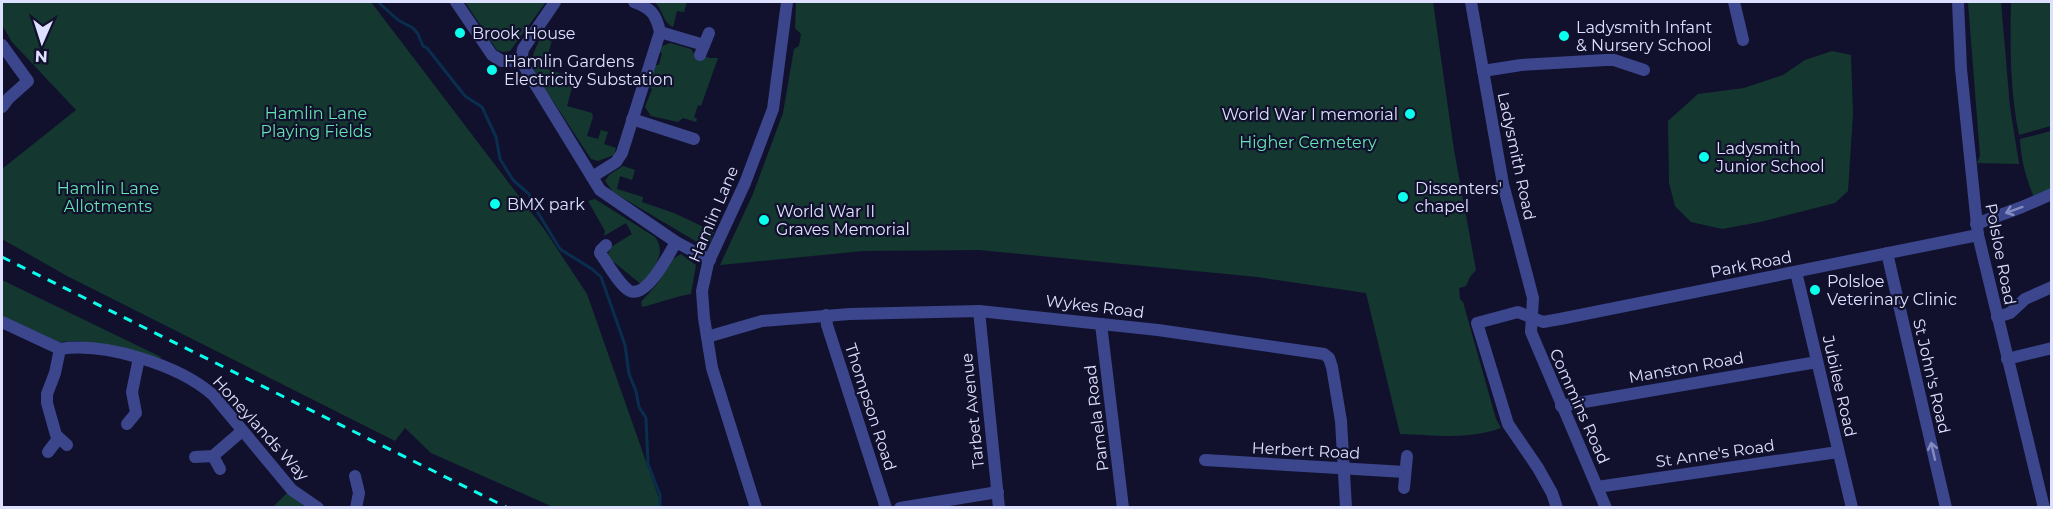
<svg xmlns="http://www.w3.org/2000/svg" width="2053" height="509" font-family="Montserrat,sans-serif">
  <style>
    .green { fill: #143830 }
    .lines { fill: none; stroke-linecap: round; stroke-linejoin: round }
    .stream { stroke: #0a2e4e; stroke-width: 3 }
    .minor { stroke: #3b468d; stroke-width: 12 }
    .rail { stroke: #0affed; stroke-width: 3; stroke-dasharray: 9 8; stroke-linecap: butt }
    .oneway { stroke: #848bc0 }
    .poi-dot { fill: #0affed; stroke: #11112d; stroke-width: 2 }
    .labels { text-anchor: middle; stroke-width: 4.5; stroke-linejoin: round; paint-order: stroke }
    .poi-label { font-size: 16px; fill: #dee0ff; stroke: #11112d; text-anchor: start }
    .park-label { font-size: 16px; fill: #64e4ae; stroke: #11112d }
    .street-label { font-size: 16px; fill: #dee0ff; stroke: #11112d }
  </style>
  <rect width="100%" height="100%" fill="#11112d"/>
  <g class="green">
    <polygon points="2,2 371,2 544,229 587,294 662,507 553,507 431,453 405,428 395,441 67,276 2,239 2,169 76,110 12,42 2,25"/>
    <polygon points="465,2 546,2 510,51 503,52 497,50"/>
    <path d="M654,2h33l-3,10 -7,-1 -4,16c-11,-5 -10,-19 -19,-25z"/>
    <path d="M796,2h637l21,148 22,120 -6,7 -4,9 -7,2 1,11 3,3 33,117 5,9c-33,12 -67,7 -101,6l-34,-141 -109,-16 -278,-27 -116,1 -143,14 33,-71 30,-81 11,-64 5,-3 2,-12 -6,-6z"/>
    <polygon points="1968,2 2001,2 2010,107 2019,164 1977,163 1980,156"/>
    <path d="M2011,2h40v124l-32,9c-9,-44 -9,-89 -8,-133z"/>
    <path d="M547,31l7,2 -10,35 22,7 -1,6 8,3 -6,22 25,7 1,4 -6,19 11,3 3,-9 7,2 -4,12 12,4 -2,7 -16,6 -7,-2 -55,-84c-8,-17 0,-27 7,-42z"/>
    <polygon points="670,43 691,49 694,54 710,58 718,58 701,106 698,105 694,117 697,119 696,122 683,118 678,122 651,116 645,107 652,89 649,87 655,65 659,65 662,53 658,52 660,47"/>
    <polygon points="1832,51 1851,55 1853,114 1848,191 1835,203 1760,222 1722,229 1691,222 1675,206 1669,183 1668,121 1698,94 1744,88 1783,75 1805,60"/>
    <path d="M2051,131v68l-14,6c-9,-22 -16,-41 -17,-66z"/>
    <polygon points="623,166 635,170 632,180 620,176 617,189 643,197 642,202 674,213 714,232 710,243 702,245 613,192 605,181 609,175"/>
    <path d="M595,199l60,38c13,18 -3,32 -13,48l-32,-26 -2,-5 3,-7 21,-13 -6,-11 -22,13 1,-5 -17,-30z"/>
    <path d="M681,254l15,11 -5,29c-18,3 -32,9 -49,13l-1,-5 16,-18 16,-25z"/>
    <polygon points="2,280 161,357 159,361 79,341 59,342 2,316"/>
    <polygon points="288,492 305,507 272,508"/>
  </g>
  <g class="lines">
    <polyline class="stream" points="378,2 398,20 413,28 418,34 423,46 427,48 465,96 482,107 496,137 500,159 513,180 529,194 532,203 560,249 592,269 601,277 625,345 629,374 636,391 639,407 646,418 648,464 660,495 660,508"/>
    <g class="minor">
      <polyline points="456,2 492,55 502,61 521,61"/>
      <polyline points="555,2 523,49 521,61 600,190 676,242 710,260"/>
      <polyline points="1471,2 1503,184 1533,298 1531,332 1606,508"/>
      <polyline points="1734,2 1743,40"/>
      <polyline points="1958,2 1961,69 1978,235 2044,508"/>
      <polyline points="660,32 704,45"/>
      <polyline points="2,45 28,81 9,98 2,107"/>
      <polyline points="700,55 709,33"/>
      <polyline points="1483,71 1521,65 1606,60 1614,60 1644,70"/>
      <polyline points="632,119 694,139"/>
      <path d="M592,177l24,-15 6,-9 38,-121c-4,-18 -9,-24 -26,-30"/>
      <polyline points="1976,224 2022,207 2052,194"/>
      <path d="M606,245l-5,5 -1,3c7,10 20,33 30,38 17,7 39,-37 46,-49"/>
      <polyline points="1887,253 1946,508"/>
      <polyline points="1796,272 1852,508"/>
      <polyline points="979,311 999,508"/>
      <polyline points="826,315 827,325 886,508"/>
      <polyline points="1997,317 2010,313 2025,299 2052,287"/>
      <polyline points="2,322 60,349"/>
      <polyline points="1101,324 1123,508"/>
      <polyline points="707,337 762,321 850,314 979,311 1158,330 1324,354 1329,358 1332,367 1341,421 1346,508"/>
      <polyline points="2007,359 2052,348"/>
      <polyline points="1561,406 1817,362"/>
      <polyline points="127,424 136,413 132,392 139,358"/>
      <path d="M67,445l-11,-10 -9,-32v-9l8,-21 5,-24c45,-7 119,16 153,46l79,95 26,18"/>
      <polyline points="48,452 58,439"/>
      <polyline points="213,456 220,469"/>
      <polyline points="195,457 213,456 242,431"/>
      <polyline points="1205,460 1405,472"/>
      <polyline points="355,476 359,493 356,508"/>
      <polyline points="1597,487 1838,452"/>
      <polyline points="1404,488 1407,456"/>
      <polyline points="756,508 712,368 704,318 702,291 708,263 745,183 773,109 787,2"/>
      <polyline points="900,508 998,492"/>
      <polyline points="1557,508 1552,493 1538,468 1508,424 1477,323 1518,312 1543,322 1560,319 1978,235"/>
    </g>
    <polyline class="rail" points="2,257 508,508"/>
  </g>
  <defs><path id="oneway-shaft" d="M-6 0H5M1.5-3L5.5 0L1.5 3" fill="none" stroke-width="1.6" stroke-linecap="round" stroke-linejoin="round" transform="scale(1.5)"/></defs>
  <g class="oneway">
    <use href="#oneway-shaft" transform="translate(2014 210) rotate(160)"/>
    <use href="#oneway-shaft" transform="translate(1933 451) rotate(-103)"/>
  </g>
  <g class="poi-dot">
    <circle cx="460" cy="33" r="6"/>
    <circle cx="1564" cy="36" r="6"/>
    <circle cx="492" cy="70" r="6"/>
    <circle cx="1410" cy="114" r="6"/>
    <circle cx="1704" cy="157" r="6"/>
    <circle cx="1403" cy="197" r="6"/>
    <circle cx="495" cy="204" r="6"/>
    <circle cx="764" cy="220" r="6"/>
    <circle cx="1815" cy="290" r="6"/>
  </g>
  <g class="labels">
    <g class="poi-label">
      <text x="1576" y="33">Ladysmith Infant<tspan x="1576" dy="18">&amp; Nursery School</tspan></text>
      <text x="472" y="39">Brook House</text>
      <text x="504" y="67">Hamlin Gardens<tspan x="504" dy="18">Electricity Substation</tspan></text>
      <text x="1398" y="120" text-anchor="end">World War I memorial</text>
      <text x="1716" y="154">Ladysmith<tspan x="1716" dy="18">Junior School</tspan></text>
      <text x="1415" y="194">Dissenters'<tspan x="1415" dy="18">chapel</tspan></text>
      <text x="507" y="210">BMX park</text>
      <text x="776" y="217">World War II<tspan x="776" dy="18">Graves Memorial</tspan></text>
      <text x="1827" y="287">Polsloe<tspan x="1827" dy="18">Veterinary Clinic</tspan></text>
    </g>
    <g class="park-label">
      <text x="316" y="119">Hamlin Lane<tspan x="316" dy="18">Playing Fields</tspan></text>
      <text x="1308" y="148">Higher Cemetery</text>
      <text x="108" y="194">Hamlin Lane<tspan x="108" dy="18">Allotments</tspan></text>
    </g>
    <g class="street-label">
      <text transform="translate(1517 156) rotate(78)" y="6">Ladysmith Road</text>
      <text transform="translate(713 214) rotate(-67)" y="6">Hamlin Lane</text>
      <text transform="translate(2001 254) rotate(79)" y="6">Polsloe Road</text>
      <text transform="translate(1751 264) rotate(-11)" y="6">Park Road</text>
      <text transform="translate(1095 306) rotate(7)" y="6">Wykes Road</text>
      <text transform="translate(1686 367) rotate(-10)" y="6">Manston Road</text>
      <text transform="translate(1932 376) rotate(77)" y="6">St John's Road</text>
      <text transform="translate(1840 386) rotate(77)" y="6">Jubilee Road</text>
      <text transform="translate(1580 406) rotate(66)" y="6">Commins Road</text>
      <text transform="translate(871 407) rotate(72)" y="6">Thompson Road</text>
      <text transform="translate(972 411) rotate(-96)" y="6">Tarbet Avenue</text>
      <text transform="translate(1096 418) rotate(-97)" y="6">Pamela Road</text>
      <text transform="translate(261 428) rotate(48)" y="6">Honeylands Way</text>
      <text transform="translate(1306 450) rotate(3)" y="6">Herbert Road</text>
      <text transform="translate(1715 453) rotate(-8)" y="6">St Anne's Road</text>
    </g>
  </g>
  <rect width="2053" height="509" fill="none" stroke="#dee0ff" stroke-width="6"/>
  <g transform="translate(42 42) rotate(183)" stroke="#11112d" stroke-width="4.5" paint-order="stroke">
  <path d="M0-4.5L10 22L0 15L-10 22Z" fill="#dee0ff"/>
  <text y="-9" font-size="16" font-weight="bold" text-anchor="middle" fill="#dee0ff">N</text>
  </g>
</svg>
